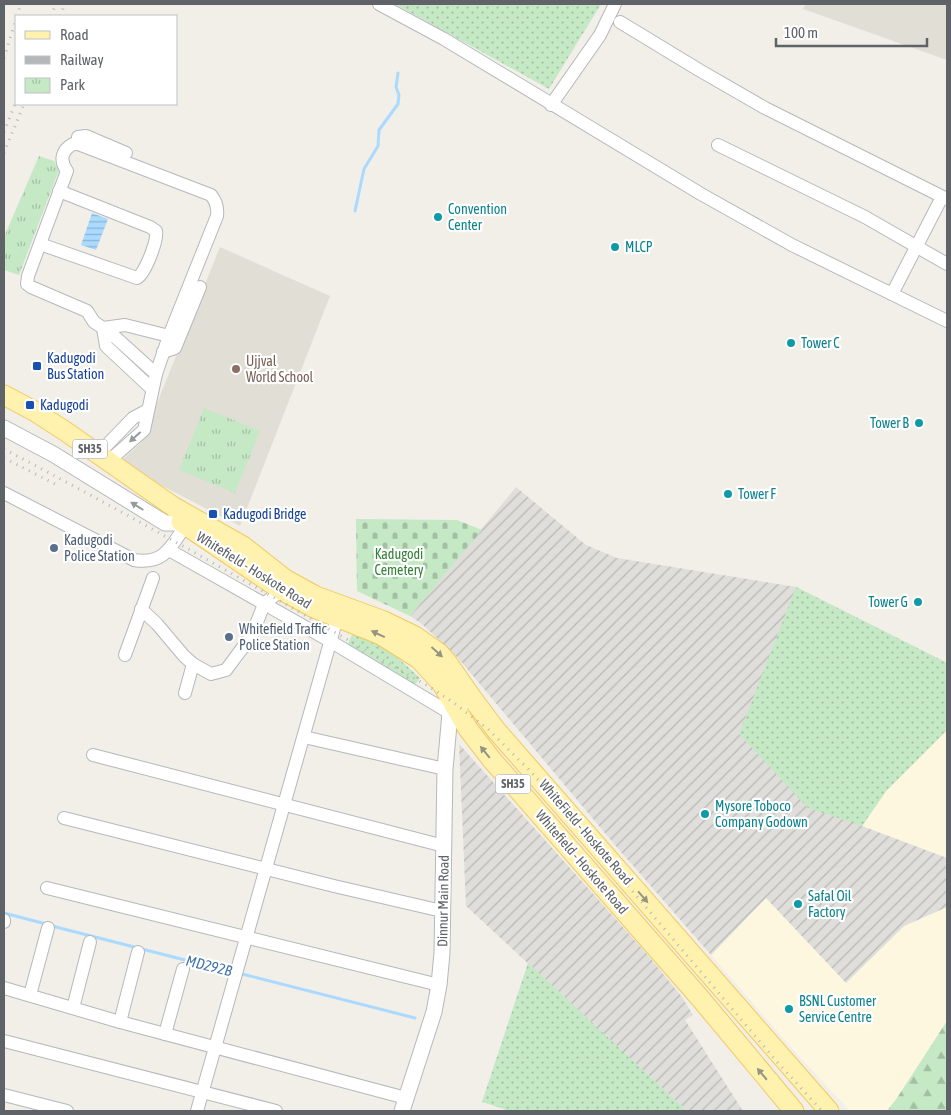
<svg xmlns="http://www.w3.org/2000/svg" width="951" height="1115" font-family="'Asap Condensed',sans-serif">
  <style>
    .commercial { fill: #fef7e0 }
    .industrial { fill: url(#industrial-furrows) }
    .education { fill: #e1ded6 }
    .grass { fill: url(#grass-dots) }
    .forest { fill: url(#forest-firs) }
    .cemetery { fill: url(#cemetery-stones) }
    .park { fill: url(#park-tufts) }
    .water { fill: url(#water-rules) }
    .lines { fill: none; stroke-linecap: round; stroke-linejoin: round }
    .stream { stroke: #aadaff; stroke-width: 3 }
    .minor-casing { stroke: #b5b8bc; stroke-width: 14 }
    .tertiary-casing { stroke: #b5b8bc; stroke-width: 17 }
    .primary-casing { stroke: #f2c960; stroke-width: 21 }
    .minor { stroke: #fff; stroke-width: 12 }
    .tertiary { stroke: #fff; stroke-width: 15 }
    .primary { stroke: #fff2af; stroke-width: 19 }
    .rail { stroke: #b6b7b8; stroke-width: 3; stroke-dasharray: 1 6; stroke-linecap: butt }
    .oneway { fill: #979a9d }
    .oneway2 { fill: #979581 }
    .culture-dot { fill: #0f9aa8; stroke: #fff; stroke-width: 2 }
    .transit-dot { fill: #1a4fb4; stroke: #fff; stroke-width: 2 }
    .education-dot { fill: #8d6e63; stroke: #fff; stroke-width: 2 }
    .service-dot { fill: #5c6f8a; stroke: #fff; stroke-width: 2 }
    .labels { text-anchor: middle; stroke-width: 4.5; stroke-linejoin: round; paint-order: stroke }
    .shield { fill: #fff; stroke: #8f9295; stroke-width: 1 }
    .shield-label { font-size: 12px; font-weight: bold; fill: #5f6368 }
    .culture-label { font-size: 14px; fill: #0d838f; stroke: #fff; text-anchor: start }
    .transit-label { font-size: 14px; fill: #164399; stroke: #fff; text-anchor: start }
    .education-label { font-size: 14px; fill: #785e54; stroke: #fff; text-anchor: start }
    .service-label { font-size: 14px; fill: #4e5e75; stroke: #fff; text-anchor: start }
    .park-label { font-size: 14px; fill: #348238; stroke: #fff }
    .street-label { font-size: 14px; fill: #5f6368; stroke: #fff }
    .water-label { font-size: 15px; font-style: italic; fill: #4174aa; stroke: #fff }
  </style>
  <defs>
    <pattern id="industrial-furrows" width="10" height="10" patternUnits="userSpaceOnUse" patternTransform="scale(1.25)"><rect width="10" height="10" fill="#e0deda"/><path d="M-1 1l2-2M0 10L10 0M9 11l2-2" fill="none" stroke="#b9b8b5"/></pattern>
    <pattern id="grass-dots" width="8" height="8" patternUnits="userSpaceOnUse" patternTransform="scale(1.25)"><rect width="8" height="8" fill="#c5e8c5"/><path d="M2 2h.1M6 6h.1" fill="none" stroke="#a3c0a4" stroke-width="1.8" stroke-linecap="round"/></pattern>
    <pattern id="forest-firs" width="22" height="20" patternUnits="userSpaceOnUse" patternTransform="scale(1.25)"><rect width="22" height="20" fill="#c5e8c5"/><path d="M5 1l3.5 6h-7zM16 11l3.5 6h-7z" fill="#a3c0a4"/></pattern>
    <pattern id="cemetery-stones" width="16" height="16" patternUnits="userSpaceOnUse" patternTransform="scale(1.25)"><rect width="16" height="16" fill="#c5e8c5"/><path d="M2 7V4a2 2 0 0 1 4 0v3zM10 15v-3a2 2 0 0 1 4 0v3z" fill="#a3c0a4"/></pattern>
    <pattern id="park-tufts" width="24" height="20" patternUnits="userSpaceOnUse" patternTransform="scale(1.25)"><rect width="24" height="20" fill="#c5e8c5"/><path d="M3 7l-1-3M5 7V3M7 7l1-3M15 17l-1-3M17 17v-4M19 17l1-3" fill="none" stroke="#a3c0a4"/></pattern>
    <pattern id="water-rules" width="6" height="5" patternUnits="userSpaceOnUse" patternTransform="scale(1.25)"><rect width="6" height="5" fill="#aadaff"/><path d="M0 2.5h6" fill="none" stroke="#8eb4d2"/></pattern>
  </defs>
  <rect width="100%" height="100%" fill="#f1efe8"/>
  <g class="commercial">
    <polygon points="947,730 947,858 862,826 886,791"/>
    <polygon points="766,898 846,983 904,926 947,907 947,1021 897,1098 887,1111 850,1111 797,1054 711,955"/>
  </g>
  <g class="industrial">
    <polygon points="516,487 586,545 617,558 796,587 947,663 947,730 886,791 862,826 947,858 947,907 904,926 846,983 766,898 711,955 615,845 458,658 422,624 410,616"/>
    <polygon points="459,744 646,953 682,997 693,1015 685,1020 743,1111 687,1111 466,906"/>
  </g>
  <g class="education">
    <polygon points="806,4 947,4 947,60 803,9"/>
    <polygon points="220,247 330,296 240,526 118,463 141,443"/>
  </g>
  <g class="grass">
    <polygon points="395,4 601,4 549,89"/>
    <polygon points="796,587 947,663 947,730 886,791 862,826 808,808 739,734"/>
    <path d="M352,635c24,2 51,27 68,43l-7,9 -67,-40z"/>
    <polygon points="528,963 687,1111 510,1111 482,1102"/>
  </g>
  <polygon class="forest" points="947,1021 947,1111 887,1111 897,1098"/>
  <polygon class="cemetery" points="356,519 457,520 482,530 410,616 357,591"/>
  <g class="park">
    <polygon points="39,156 54,161 59,170 19,275 4,270 4,237"/>
    <polygon points="204,408 260,431 235,493 179,470"/>
  </g>
  <polygon class="water" points="92,213 108,219 96,250 81,245"/>
  <g class="lines">
    <g class="stream">
      <polyline points="355,211 364,169 378,146 379,130 398,104 399,95 396,87 398,73"/>
      <polyline points="4,913 46,924"/>
      <polyline points="52,926 232,972"/>
      <polyline points="238,973 415,1018"/>
    </g>
    <defs>
      <g id="minor">
        <polyline points="379,4 444,39 701,194 792,245 947,321"/>
        <polyline points="620,22 699,70 765,108 947,199"/>
        <polyline points="551,105 600,35 615,4"/>
        <path d="M73,144h5l133,51c5,6 7,13 6,21l-48,120 -44,-11 -22,3 -9,-6 -7,-11 -56,-24 -4,-3 1,-8 39,-105c-8,-11 -5,-21 6,-27z"/>
        <polyline points="78,144 78,137 86,136 126,153"/>
        <polyline points="718,145 865,217 947,264"/>
        <path d="M40,244l97,34c8,-4 21,-38 19,-47l-6,-4 -91,-36"/>
        <polyline points="892,294 942,197"/>
        <polyline points="103,328 106,346 152,389"/>
        <polyline points="114,336 156,374"/>
        <polyline points="163,352 175,348 200,287"/>
        <polyline points="101,451 133,418 148,410"/>
        <polyline points="111,459 144,430 156,374 169,336"/>
        <path d="M4,493l130,67c30,5 37,-13 51,-34"/>
        <polyline points="169,550 330,641 450,713"/>
        <polyline points="141,609 157,624 184,656 193,664 185,693"/>
        <polyline points="125,655 153,578"/>
        <polyline points="193,664 211,674 226,670 252,635 264,604 281,590"/>
        <polyline points="304,737 445,769"/>
        <polyline points="93,755 444,846"/>
        <polyline points="64,818 334,886 442,911"/>
        <polyline points="47,888 439,985"/>
        <polyline points="4,922 4,920"/>
        <polyline points="4,988 120,1022 406,1098"/>
        <polyline points="30,995 48,928"/>
        <polyline points="73,1008 90,942"/>
        <polyline points="120,1022 138,952"/>
        <polyline points="165,1034 183,969"/>
        <polyline points="4,1041 276,1111"/>
        <polyline points="4,1095 67,1111"/>
        <polyline points="197,1111 339,611"/>
      </g>
      <g id="tertiary">
        <polyline points="4,428 53,454 165,523 181,523"/>
        <polyline points="402,1111 434,1012 439,985 442,953 445,769 450,713 454,707 462,703"/>
      </g>
      <g id="primary">
        <polyline points="4,395 34,411 65,431 174,507 243,546 285,579 316,596 384,621 415,636 439,653 447,662 472,698 496,730 829,1111"/>
        <polyline points="181,522 281,590 314,608 381,635 419,659 442,684 468,729 492,760 700,998 794,1111"/>
      </g>
    </defs>
    <use href="#minor" class="minor-casing"/>
    <use href="#tertiary" class="tertiary-casing"/>
    <use href="#primary" class="primary-casing"/>
    <use href="#minor" class="minor"/>
    <use href="#tertiary" class="tertiary"/>
    <use href="#primary" class="primary"/>
    <g class="rail">
      <polyline points="17,16 21,4"/>
      <polyline points="51,16 56,4"/>
      <polyline points="60,16 65,4"/>
      <polyline points="4,58 16,19"/>
      <polyline points="4,132 16,101"/>
      <polyline points="4,153 24,104"/>
      <path d="M4,449c145,76 287,158 429,240l21,14 34,26 46,46 244,288 44,48"/>
      <polyline points="4,458 57,485"/>
    </g>
  </g>
  <defs><path id="oneway-solid" d="M-6-.8H1V-3.2L6.5 0L1 3.2V.8H-6Z" transform="scale(1.25)"/></defs>
  <g class="oneway">
    <use href="#oneway-solid" transform="translate(135 437) rotate(138)"/>
    <use href="#oneway-solid" transform="translate(137 506) rotate(-148)"/>
  </g>
  <g class="oneway2">
    <use href="#oneway-solid" transform="translate(378 634) rotate(-155)"/>
    <use href="#oneway-solid" transform="translate(437 652) rotate(42)"/>
    <use href="#oneway-solid" transform="translate(485 752) rotate(-129)"/>
    <use href="#oneway-solid" transform="translate(643 897) rotate(49)"/>
    <use href="#oneway-solid" transform="translate(762 1074) rotate(-130)"/>
  </g>
  <g class="culture-dot">
    <circle cx="438" cy="217" r="5"/>
    <circle cx="615" cy="247" r="5"/>
    <circle cx="791" cy="343" r="5"/>
    <circle cx="919" cy="423" r="5"/>
    <circle cx="728" cy="494" r="5"/>
    <circle cx="918" cy="602" r="5"/>
    <circle cx="705" cy="814" r="5"/>
    <circle cx="798" cy="904" r="5"/>
    <circle cx="789" cy="1009" r="5"/>
  </g>
  <g class="transit-dot">
    <rect x="32" y="361" width="10" height="10" rx="2.5"/>
    <rect x="25" y="400" width="10" height="10" rx="2.5"/>
    <rect x="208" y="509" width="10" height="10" rx="2.5"/>
  </g>
  <circle class="education-dot" cx="236" cy="369" r="5"/>
  <g class="service-dot">
    <circle cx="54" cy="548" r="5"/>
    <circle cx="229" cy="637" r="5"/>
  </g>
  <g class="labels">
    <g class="shield">
      <rect x="72.5" y="439.5" width="35" height="19" rx="4"/>
      <rect x="495.5" y="774.5" width="35" height="19" rx="4"/>
    </g>
    <g class="shield-label">
      <text x="90" y="453">SH35</text>
      <text x="513" y="788">SH35</text>
    </g>
    <g class="culture-label">
      <text x="448" y="214">Convention<tspan x="448" dy="16">Center</tspan></text>
      <text x="625" y="252">MLCP</text>
      <text x="801" y="348">Tower C</text>
      <text x="909" y="428" text-anchor="end">Tower B</text>
      <text x="738" y="499">Tower F</text>
      <text x="908" y="607" text-anchor="end">Tower G</text>
      <text x="715" y="811">Mysore Toboco<tspan x="715" dy="16">Company Godown</tspan></text>
      <text x="808" y="901">Safal Oil<tspan x="808" dy="16">Factory</tspan></text>
      <text x="799" y="1006">BSNL Customer<tspan x="799" dy="16">Service Centre</tspan></text>
    </g>
    <g class="transit-label">
      <text x="47" y="363">Kadugodi<tspan x="47" dy="16">Bus Station</tspan></text>
      <text x="40" y="410">Kadugodi</text>
      <text x="223" y="519">Kadugodi Bridge</text>
    </g>
    <g class="education-label">
      <text x="246" y="366">Ujjval<tspan x="246" dy="16">World School</tspan></text>
    </g>
    <g class="service-label">
      <text x="64" y="545">Kadugodi<tspan x="64" dy="16">Police Station</tspan></text>
      <text x="239" y="634">Whitefield Traffic<tspan x="239" dy="16">Police Station</tspan></text>
    </g>
    <g class="park-label">
      <text x="399" y="559">Kadugodi<tspan x="399" dy="16">Cemetery</tspan></text>
    </g>
    <g class="street-label">
      <text transform="translate(254 570) rotate(32)" y="5">Whitefield - Hoskote Road</text>
      <text transform="translate(586 832) rotate(49)" y="5">WhiteField - Hoskote Road</text>
      <text transform="translate(582 862) rotate(49)" y="5">Whitefield - Hoskote Road</text>
      <text transform="translate(443 901) rotate(-89)" y="5">Dinnur Main Road</text>
    </g>
    <g class="water-label">
      <text transform="translate(209 966) rotate(14)" y="5">MD292B</text>
    </g>
  </g>
  <rect width="951" height="1115" fill="none" stroke="#5f6368" stroke-width="10"/>
  <rect x="15" y="15" width="162" height="90" fill="#ffffff" stroke="#bfc1c3"/>
  <rect x="25" y="31" width="25" height="8" fill="#fff2af" stroke="#bfc1c3"/>
  <text x="60" y="40" font-size="15" fill="#5f6368">Road</text>
  <rect x="25" y="56" width="25" height="8" fill="#b6b7b8" stroke="#bfc1c3"/>
  <text x="60" y="65" font-size="15" fill="#5f6368">Railway</text>
  <rect x="25" y="78" width="25" height="15" fill="url(#park-tufts)" stroke="#bfc1c3"/>
  <text x="60" y="90" font-size="15" fill="#5f6368">Park</text>
  <path d="M776 38v8h151v-8" fill="none" stroke="#5f6368" stroke-width="2.5"/>
  <text x="784" y="38" font-size="15" fill="#5f6368" stroke="#ffffff" stroke-width="4" paint-order="stroke">100 m</text>
</svg>
